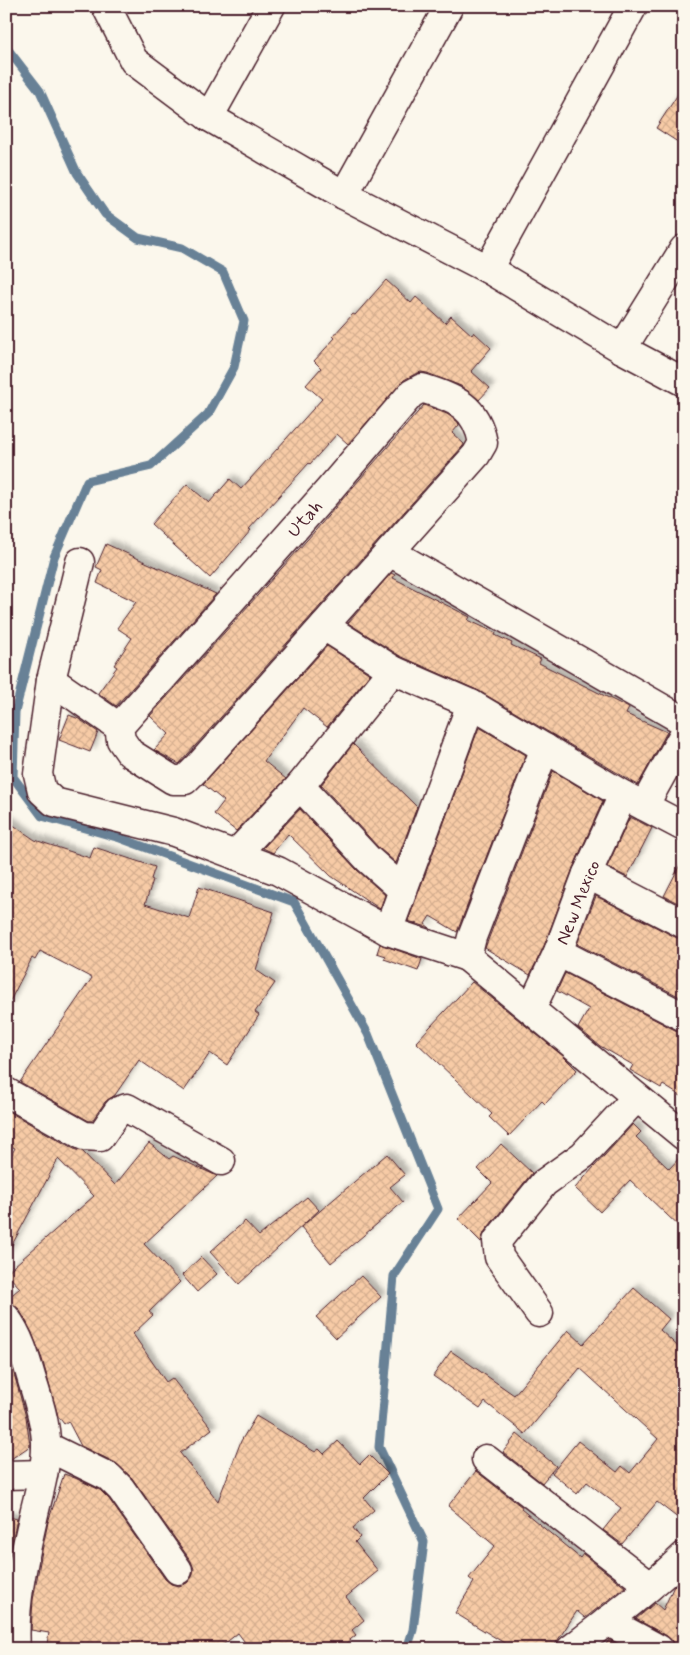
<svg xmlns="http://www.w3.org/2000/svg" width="690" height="1655" font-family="Mynerve,sans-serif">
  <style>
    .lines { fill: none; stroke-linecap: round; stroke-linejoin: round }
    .stream { stroke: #688196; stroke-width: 9 }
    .building { fill: url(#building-cross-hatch); stroke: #4a1f2b; filter: url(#shadow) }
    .minor-casing { stroke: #4a1f2b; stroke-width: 31 }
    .minor { stroke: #fbf7ec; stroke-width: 28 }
    .labels { text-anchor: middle; stroke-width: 4; stroke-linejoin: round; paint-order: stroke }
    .street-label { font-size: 19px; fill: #4a1f2b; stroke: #fbf7ec }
  </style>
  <defs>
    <pattern id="building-cross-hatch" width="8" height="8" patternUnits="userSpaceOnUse" patternTransform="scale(1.25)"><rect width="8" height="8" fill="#f7cba6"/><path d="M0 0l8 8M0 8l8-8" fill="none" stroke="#d5ae8f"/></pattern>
    <filter id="shadow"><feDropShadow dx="4.5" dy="-4.5" stdDeviation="2.5" flood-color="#0004"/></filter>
  </defs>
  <rect width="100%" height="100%" fill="#fbf7ec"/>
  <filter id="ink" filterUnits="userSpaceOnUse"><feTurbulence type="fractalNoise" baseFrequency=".02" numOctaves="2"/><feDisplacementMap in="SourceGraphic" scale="10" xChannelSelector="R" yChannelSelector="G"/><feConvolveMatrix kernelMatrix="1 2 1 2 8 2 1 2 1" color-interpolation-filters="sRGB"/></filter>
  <g filter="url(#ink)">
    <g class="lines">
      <polyline class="stream" points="6,47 40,91 77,173 105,214 138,238 182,248 223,272 244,321 234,367 208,414 151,466 87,481 54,557 15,712 13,777 42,816 120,838 294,902 368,1034 438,1209 394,1276 379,1447 424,1542 413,1630 407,1649"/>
    </g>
    <g class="building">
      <polygon points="684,85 684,146 656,128"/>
      <polygon points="386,280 411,303 416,297 445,323 451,316 472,335 474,332 491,348 471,371 490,388 479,400 461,386 427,373 421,372 415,374 404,380 348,444 337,434 310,464 309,463 249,529 251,530 210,578 151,524 187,484 209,503 230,479 241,489 322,399 306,385 321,368 314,361 335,338 333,336 353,314 355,315"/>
      <polygon points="424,405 447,414 458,422 459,425 452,433 464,444 463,446 179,764 154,750 169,734 150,716 315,531"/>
      <polygon points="106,544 216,594 116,706 98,693 117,667 114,665 132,638 117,628 136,602 97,583 102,570 96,567"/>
      <polygon points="391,573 395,575 393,578 470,617 468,620 496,633 495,635 512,643 511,645 541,659 539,663 629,708 626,714 667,732 638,785 479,691 400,656 348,623"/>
      <polygon points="327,646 370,674 327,727 303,708 264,761 286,779 236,831 214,814 224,801 203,784"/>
      <polygon points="69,715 79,719 98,732 90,752 59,740"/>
      <polygon points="479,727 526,755 457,932 430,916 425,924 430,928 408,921"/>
      <polygon points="353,744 417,807 396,863 379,848 321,785"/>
      <polygon points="553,771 603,801 573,868 544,946 530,975 485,948"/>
      <polygon points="300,809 357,870 385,895 380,909 331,876 288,834 273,853 263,848"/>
      <polygon points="630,817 652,828 627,877 607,867"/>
      <polygon points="6,820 35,840 90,858 94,847 155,867 151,879 153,880 145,904 189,918 199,887 274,912 256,970 275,983 255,1012 259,1015 227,1065 210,1053 184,1091 139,1060 115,1095 105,1102 92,1121 89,1121 20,1082 92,978 40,951 35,960 32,958 6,1009"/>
      <polygon points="684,857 684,906 664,896"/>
      <polygon points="596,896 677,938 684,939 684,999 577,944"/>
      <polygon points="380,944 422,959 418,971 384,959 386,956 377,953"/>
      <polygon points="565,973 677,1031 684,1032 684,1098 663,1085 661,1088 630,1070 633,1065 600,1046 578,1028 589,1009 557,991"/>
      <polygon points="472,982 563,1056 577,1070 545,1104 542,1101 509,1136 489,1117 492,1114 416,1042"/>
      <polygon points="6,1110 76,1150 82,1151 115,1185 149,1143 169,1159 173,1156 217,1176 144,1244 180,1282 149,1312 153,1315 133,1334 166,1382 172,1378 212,1429 180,1453 218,1501 241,1441 256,1416 315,1452 319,1449 324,1454 338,1441 360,1464 369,1455 388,1474 364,1498 374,1510 353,1528 360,1537 355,1542 378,1571 346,1597 364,1620 352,1630 356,1635 339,1649 250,1649 238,1633 218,1649 46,1649 49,1633 31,1630 33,1600 42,1551 48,1522 64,1474 75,1478 100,1490 109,1499 165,1579 171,1584 179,1586 187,1583 192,1577 194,1569 191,1561 132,1478 116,1463 81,1446 68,1421 64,1424 58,1416 42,1359 32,1333 19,1309 13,1304 6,1303 6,1300 20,1288 6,1273 94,1196 58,1159 6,1256 6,1165 15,1148 6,1144"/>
      <polygon points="633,1124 641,1132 636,1137 669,1169 684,1153 684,1231 630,1180 600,1212 575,1188"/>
      <polygon points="501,1144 532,1173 485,1231 481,1242 458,1219 492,1183 478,1169"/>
      <polygon points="387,1154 405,1175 390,1187 403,1202 331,1263 301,1227"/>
      <polygon points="307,1197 319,1210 239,1284 210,1252 245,1221 259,1236"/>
      <polygon points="201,1257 217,1274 197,1292 182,1275"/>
      <polygon points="361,1276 381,1297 336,1338 316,1317"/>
      <polygon points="634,1288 669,1319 660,1330 684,1352 684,1523 657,1502 622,1544 603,1530 621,1508 587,1482 577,1494 552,1473 578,1441 617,1472 622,1466 630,1473 658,1439 580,1368 525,1434 485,1402 480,1409 433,1376 451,1351 514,1395 568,1330 583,1344"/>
      <polygon points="11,1363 26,1417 30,1446 11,1459 6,1459 6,1364"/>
      <polygon points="517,1434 556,1466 542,1483 503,1452"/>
      <polygon points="476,1471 522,1507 521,1509 580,1558 583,1554 625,1587 585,1618 577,1611 552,1649 514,1649 455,1613 474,1582 469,1578 495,1546 448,1506"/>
      <polygon points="6,1516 17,1519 6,1570"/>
      <polygon points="684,1578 684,1649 675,1649 672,1641 667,1636 636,1619 655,1603 663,1610 674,1586"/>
      <polygon points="609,1640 626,1649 603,1649"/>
    </g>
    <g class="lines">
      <defs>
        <g id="minor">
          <polyline points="106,6 134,61 209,117 344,195 488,269 622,349 684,382"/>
          <polyline points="209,117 271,6"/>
          <polyline points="344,195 449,6"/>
          <polyline points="488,269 633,6"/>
          <polyline points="622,349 684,249"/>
          <polyline points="390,552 684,721"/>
          <polyline points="80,562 51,680 38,774 42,791 54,802 174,832 278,871 388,931 467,957"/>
          <polyline points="324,626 393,670 471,704 623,795 684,827"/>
          <path d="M51,680l68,47 2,13 9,13 43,27h12l13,-13 278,-312 7,-12c-7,-38 -28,-44 -61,-55l-11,6 -82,96 -210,237"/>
          <polyline points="545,748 472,937 467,957 684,1136"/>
          <polyline points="300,786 368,859 403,890"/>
          <polyline points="644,806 684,734"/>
          <polyline points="235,855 300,786 393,670"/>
          <polyline points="587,874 684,924"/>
          <polyline points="388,931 471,704"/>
          <polyline points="558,952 684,1017"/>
          <polyline points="531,1009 558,952 587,874 623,795"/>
          <polyline points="6,1092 84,1136 100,1137 118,1111 127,1108 221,1161"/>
          <polyline points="539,1313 499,1257 497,1241 544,1183 583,1155 636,1098"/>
          <path d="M6,1318c13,17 20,41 26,62 6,19 15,47 14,67 0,23 -7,45 -12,67 -10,44 -21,90 -18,135"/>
          <polyline points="46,1446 109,1477 121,1489 178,1570"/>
          <polyline points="486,1459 650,1586"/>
          <polyline points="6,1475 43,1474"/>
          <polyline points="607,1621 659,1649"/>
          <path d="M571,1649c38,-29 78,-59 113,-93"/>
        </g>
      </defs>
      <use href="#minor" class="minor-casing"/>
      <use href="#minor" class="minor"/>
    </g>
  </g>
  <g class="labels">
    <g class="street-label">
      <text transform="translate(304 518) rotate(-48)" y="7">Utah</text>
      <text transform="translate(577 902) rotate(-68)" y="7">New Mexico</text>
    </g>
  </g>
  <rect width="690" height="1655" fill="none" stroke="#fbf7ec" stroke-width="25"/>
  <rect x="12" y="12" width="665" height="1630" fill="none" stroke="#4a1f2b" stroke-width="2" filter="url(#ink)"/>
</svg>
